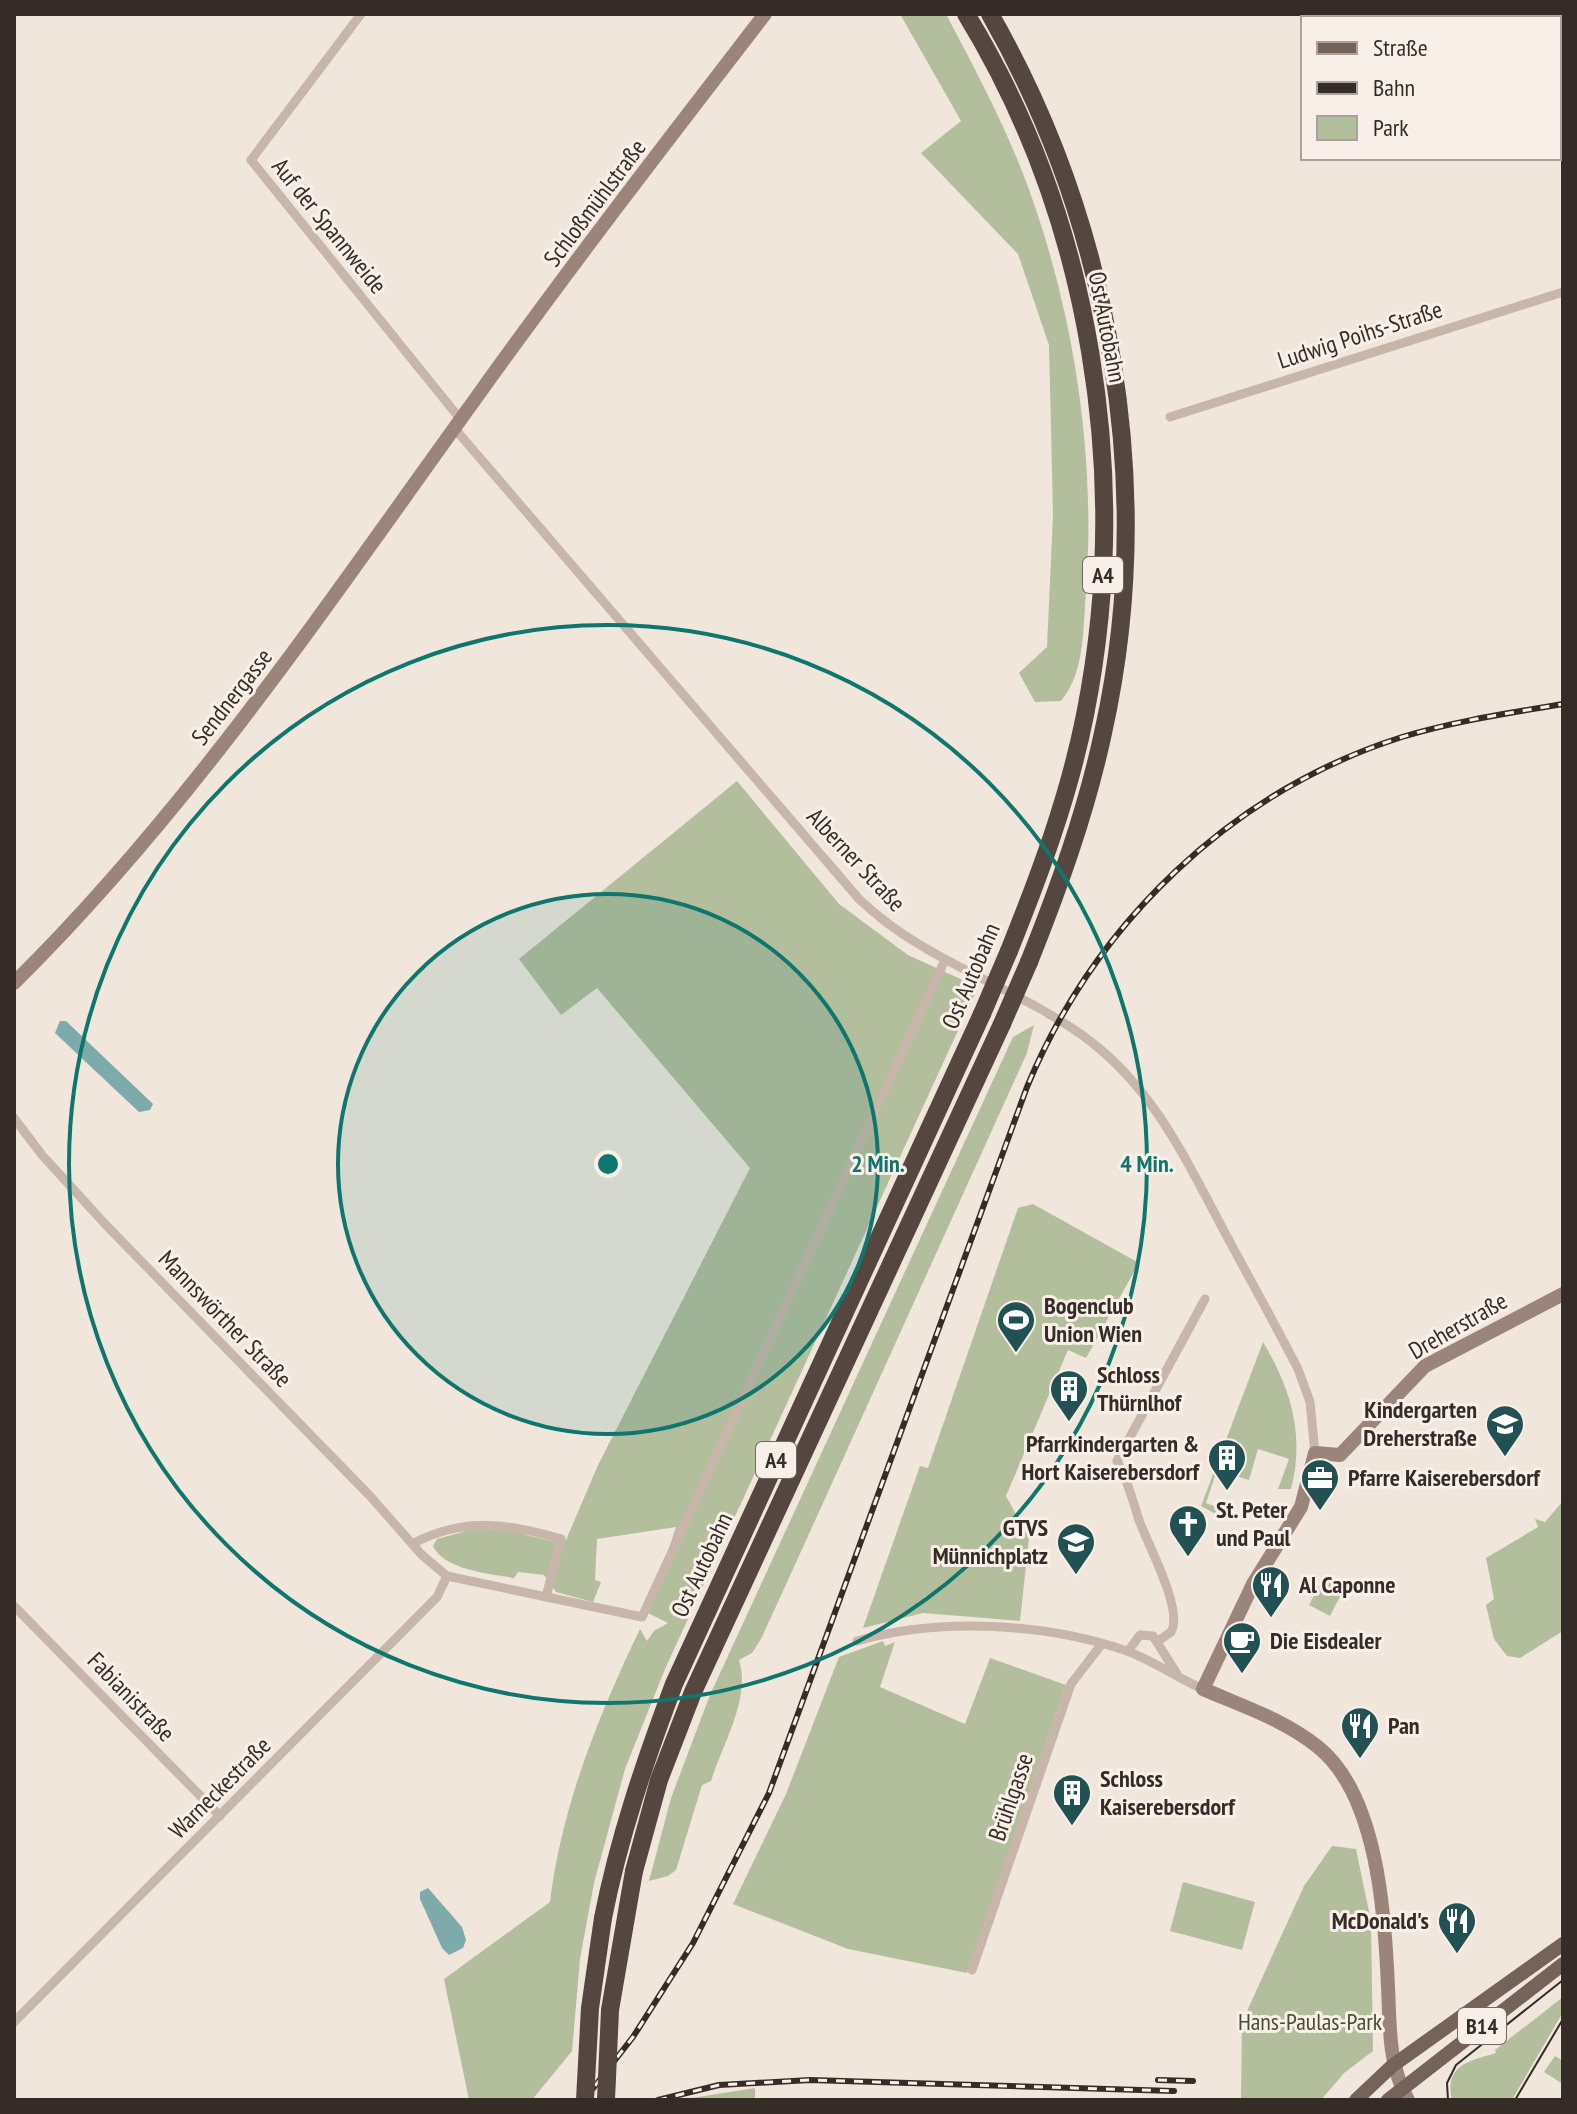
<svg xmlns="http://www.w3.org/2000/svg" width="1577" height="2114" font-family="'PT Sans Narrow',sans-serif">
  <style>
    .green { fill: #b3be9d }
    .water { fill: #7daaab }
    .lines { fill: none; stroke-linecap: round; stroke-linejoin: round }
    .street { stroke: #c7b6a9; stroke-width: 9 }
    .secondary { stroke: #9b857a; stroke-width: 14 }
    .primary { stroke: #75635a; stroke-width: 14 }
    .highway { stroke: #554640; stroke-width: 18 }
    .tram { stroke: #352c28; stroke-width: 2 }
    .rail-casing { stroke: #352c28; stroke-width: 6 }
    .rail { stroke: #f8f0e8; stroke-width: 3; stroke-dasharray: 9; stroke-linecap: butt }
    .highway-bridge { stroke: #554640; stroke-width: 18 }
    .ring { fill: none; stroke: #0f766e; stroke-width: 4 }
    .labels { text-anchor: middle; stroke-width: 6; stroke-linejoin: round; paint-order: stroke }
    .shield { fill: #f8f0e8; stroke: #706762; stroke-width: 2 }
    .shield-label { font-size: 22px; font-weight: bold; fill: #352c28 }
    .street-label { font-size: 24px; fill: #352c28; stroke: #f8f0e8 }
    .poi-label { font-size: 24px; font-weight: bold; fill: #352c28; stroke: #f8f0e8; text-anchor: start }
    .park-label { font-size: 24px; fill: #45512e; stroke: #f8f0e8 }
    .centre { fill: #0f766e; stroke: #f8f0e8; stroke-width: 4 }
    .ring-label { font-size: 24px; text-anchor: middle; font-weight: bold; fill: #0f766e; stroke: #f8f0e8; stroke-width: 6; stroke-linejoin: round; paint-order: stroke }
  </style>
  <rect width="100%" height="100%" fill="#f0e6dc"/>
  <g class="green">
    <path d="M900,14h46c29,55 59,111 81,170 47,128 69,271 59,407 -3,37 -1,82 -25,110l-26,1 -16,-29 28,-26 6,-132 -4,-170 -31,-91 -97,-101 40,-32z"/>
    <path d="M737,781l102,123 69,51 70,32 -313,682 -40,100 -31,114 -14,76 -8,92 -40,49h-63l-25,-121 106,-77c11,-94 49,-188 90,-273l7,12 7,-10 14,-8 -20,-10 28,-86 -79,12 -2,41 6,2 -8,20 -37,-10 -12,-17 -26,-3 -4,6c-23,-4 -70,-8 -81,-32l4,-7 40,-11 49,3v4l26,6 14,-1 32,-75 152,-297 -153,-180 -36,27 -42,-56z"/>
    <path d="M1034,1025l-7,28 -233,514 -33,72 -9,14 -13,7c12,38 -16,83 -28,121l-9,4 -26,85 -8,6 -19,5 22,-83 39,-103 303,-658z"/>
    <polygon points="1033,1204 1139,1263 1086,1358 1068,1350 1006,1496 1029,1538 1020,1621 923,1613 863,1628 920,1466 928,1468 1018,1208"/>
    <path d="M1263,1342c28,47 42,93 28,147h-13l11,-30 -31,-10 -9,31 -13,-4 3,-7 7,-4 -5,-10 -10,4 3,9 -2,7 -15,-5 -11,33 16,6 -4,6 -17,-9z"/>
    <polygon points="1563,1501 1563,1631 1520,1658 1507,1656 1494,1639 1486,1605 1494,1599 1486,1558 1538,1527 1535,1519 1545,1522"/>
    <polygon points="1324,1576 1345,1587 1330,1616 1309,1605"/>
    <polygon points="883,1641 885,1646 895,1642 880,1687 965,1724 990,1658 1066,1685 967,1973 848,1949 733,1904 786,1794 839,1657"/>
    <polygon points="1332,1846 1356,1849 1371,1921 1373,2051 1344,2073 1321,2100 1241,2100 1242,2022 1304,1886"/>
    <polygon points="1183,1882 1255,1902 1242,1950 1170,1931"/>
    <path d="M1563,1997v15l-51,88h-60c-9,-37 22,-40 44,-47l-1,-3z"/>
    <polygon points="1555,2056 1563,2061 1563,2084 1544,2072"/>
    <polygon points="755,2088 755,2100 679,2100"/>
  </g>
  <g class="water">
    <polygon points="60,1021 66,1021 153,1104 150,1110 139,1112 55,1033"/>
    <polygon points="428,1888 462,1927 466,1940 463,1948 449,1955 442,1948 420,1899 420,1892"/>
  </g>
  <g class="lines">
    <g class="street">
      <polyline points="361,14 251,160 461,420"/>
      <polyline points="1170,417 1563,292"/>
      <path d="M455,429l404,470c64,62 151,85 223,136 69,49 102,121 141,194 25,47 51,93 75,140l12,33 5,51"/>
      <polyline points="14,1118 42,1155 105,1224 370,1496 422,1555 447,1576 642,1617 945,960"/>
      <path d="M412,1544c51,-27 96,-21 149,-5l-15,58"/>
      <polyline points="14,1606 220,1816"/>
      <path d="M857,1641c83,-24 189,-18 270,10 27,10 50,27 76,38"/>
      <path d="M1158,1641l13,-9c13,-22 -24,-89 -32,-112 -7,-21 -11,-40 -22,-59l88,-162"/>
      <polyline points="1128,1651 1140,1635 1153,1636 1177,1674"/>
      <polyline points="972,1970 1071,1684 1101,1645"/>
      <polyline points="14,2022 437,1597 447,1576"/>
    </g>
    <g class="secondary">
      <path d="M14,983c178,-176 316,-383 462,-585 93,-130 191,-257 289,-384"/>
      <path d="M1408,2100c-20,-36 -18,-73 -20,-113 -3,-71 -10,-192 -70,-240 -33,-27 -76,-41 -115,-58l50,-105 48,-77 14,-54 25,2 85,-89 138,-72"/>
    </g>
    <g class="primary">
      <polyline points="1356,2100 1392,2066 1563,1944"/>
      <polyline points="1388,2100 1563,1964"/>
    </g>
    <g class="highway">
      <path d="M966,14c126,206 166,465 119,701 -16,81 -45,159 -76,236"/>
      <path d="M990,14c122,214 167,477 113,719 -17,79 -44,154 -74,229"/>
      <polyline points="634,1871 659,1780 693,1692 1002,1024"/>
      <path d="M603,1918c16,-81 42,-157 71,-234l308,-670"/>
    </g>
    <g class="tram">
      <polyline points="1448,2100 1447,2083 1456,2065 1563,1980"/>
      <polyline points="1515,2100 1563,2019"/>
    </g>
    <defs>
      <g id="rail">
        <polyline points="1158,2080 1193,2081"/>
        <path d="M584,2100l49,-63 60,-94 76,-150 258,-706c68,-164 205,-296 375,-350 53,-16 107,-24 161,-33"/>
        <polyline points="658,2100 719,2085 810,2080 1174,2091"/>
      </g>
    </defs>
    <use href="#rail" class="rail-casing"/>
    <use href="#rail" class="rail"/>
    <g class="highway-bridge">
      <polyline points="982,1014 1009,951"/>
      <polyline points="1002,1024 1029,962"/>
      <polyline points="585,2100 590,2008 603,1918"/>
      <polyline points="606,2100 610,2010 634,1871"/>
    </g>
  </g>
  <circle cx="608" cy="1164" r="270" fill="#0f766e" fill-opacity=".12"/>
  <g class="ring">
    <circle cx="608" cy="1164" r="270"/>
    <circle cx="608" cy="1164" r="539"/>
  </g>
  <defs>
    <symbol id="stadium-pin" viewBox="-11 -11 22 30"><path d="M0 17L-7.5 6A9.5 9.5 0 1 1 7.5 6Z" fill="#215153" stroke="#f8f0e8"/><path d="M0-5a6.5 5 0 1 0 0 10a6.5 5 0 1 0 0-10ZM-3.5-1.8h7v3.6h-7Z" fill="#fff"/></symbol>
    <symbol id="building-pin" viewBox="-11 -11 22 30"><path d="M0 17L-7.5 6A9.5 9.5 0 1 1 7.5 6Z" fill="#215153" stroke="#f8f0e8"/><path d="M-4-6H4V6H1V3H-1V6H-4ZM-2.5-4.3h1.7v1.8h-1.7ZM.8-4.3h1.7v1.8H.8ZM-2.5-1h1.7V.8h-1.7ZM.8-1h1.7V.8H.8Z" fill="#fff"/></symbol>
    <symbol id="school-pin" viewBox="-11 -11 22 30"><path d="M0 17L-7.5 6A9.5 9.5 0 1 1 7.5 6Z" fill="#215153" stroke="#f8f0e8"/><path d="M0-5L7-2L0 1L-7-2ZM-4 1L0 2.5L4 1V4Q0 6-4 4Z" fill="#fff"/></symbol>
    <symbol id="office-pin" viewBox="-11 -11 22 30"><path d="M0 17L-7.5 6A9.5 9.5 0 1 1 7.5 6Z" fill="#215153" stroke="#f8f0e8"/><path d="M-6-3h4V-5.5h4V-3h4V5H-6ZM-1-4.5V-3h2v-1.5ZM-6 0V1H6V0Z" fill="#fff"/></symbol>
    <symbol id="church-pin" viewBox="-11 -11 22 30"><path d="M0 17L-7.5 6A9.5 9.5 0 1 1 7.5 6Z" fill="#215153" stroke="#f8f0e8"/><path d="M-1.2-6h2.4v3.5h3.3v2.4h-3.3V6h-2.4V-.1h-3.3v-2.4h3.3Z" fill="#fff"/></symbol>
    <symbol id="restaurant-pin" viewBox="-11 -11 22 30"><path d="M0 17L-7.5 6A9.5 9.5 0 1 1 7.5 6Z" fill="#215153" stroke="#f8f0e8"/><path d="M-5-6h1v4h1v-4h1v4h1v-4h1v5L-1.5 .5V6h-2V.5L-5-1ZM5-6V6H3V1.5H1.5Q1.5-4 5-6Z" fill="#fff"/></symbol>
    <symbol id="cafe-pin" viewBox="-11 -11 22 30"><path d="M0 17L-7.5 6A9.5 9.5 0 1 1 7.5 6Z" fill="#215153" stroke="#f8f0e8"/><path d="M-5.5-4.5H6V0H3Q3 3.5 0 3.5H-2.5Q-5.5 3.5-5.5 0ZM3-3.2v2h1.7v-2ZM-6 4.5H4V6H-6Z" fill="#fff"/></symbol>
  </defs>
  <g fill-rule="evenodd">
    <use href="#stadium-pin" x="994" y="1298" width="44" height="60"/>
    <use href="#building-pin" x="1047" y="1367" width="44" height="60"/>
    <use href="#school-pin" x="1483" y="1402" width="44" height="60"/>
    <use href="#building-pin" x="1205" y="1436" width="44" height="60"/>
    <use href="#office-pin" x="1298" y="1456" width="44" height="60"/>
    <use href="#church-pin" x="1166" y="1502" width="44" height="60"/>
    <use href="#school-pin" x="1054" y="1520" width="44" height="60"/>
    <use href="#restaurant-pin" x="1249" y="1563" width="44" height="60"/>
    <use href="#cafe-pin" x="1220" y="1619" width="44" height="60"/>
    <use href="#restaurant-pin" x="1338" y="1704" width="44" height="60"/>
    <use href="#building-pin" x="1050" y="1771" width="44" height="60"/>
    <use href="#restaurant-pin" x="1435" y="1899" width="44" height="60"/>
  </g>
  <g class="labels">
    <g class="shield">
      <rect x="1083" y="557" width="40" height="36" rx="6"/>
      <rect x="756" y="1442" width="40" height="36" rx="6"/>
      <rect x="1458" y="2008" width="48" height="36" rx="6"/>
    </g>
    <g class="shield-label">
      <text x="1103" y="583">A4</text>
      <text x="776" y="1468">A4</text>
      <text x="1482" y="2034">B14</text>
    </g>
    <g class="street-label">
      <text transform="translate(595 203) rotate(-53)" y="8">Schloßmühlstraße</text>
      <text transform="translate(329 226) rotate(51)" y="8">Auf der Spannweide</text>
      <text transform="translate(1107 327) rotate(79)" y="8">Ost Autobahn</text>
      <text transform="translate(1360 335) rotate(-18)" y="8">Ludwig Poihs-Straße</text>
      <text transform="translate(232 697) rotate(-52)" y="8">Sendnergasse</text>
      <text transform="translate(856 860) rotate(47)" y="8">Alberner Straße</text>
      <text transform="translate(971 976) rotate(-67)" y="8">Ost Autobahn</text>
      <text transform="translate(225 1319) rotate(46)" y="8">Mannswörther Straße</text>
      <text transform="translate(1458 1326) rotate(-30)" y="8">Dreherstraße</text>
      <text transform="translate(702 1565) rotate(-65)" y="8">Ost Autobahn</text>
      <text transform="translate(131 1697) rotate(46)" y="8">Fabianistraße</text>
      <text transform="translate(220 1788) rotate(-45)" y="8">Warneckestraße</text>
      <text transform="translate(1011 1797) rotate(-71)" y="8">Brühlgasse</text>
    </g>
    <g class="poi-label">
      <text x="1044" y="1314">Bogenclub<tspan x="1044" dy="28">Union Wien</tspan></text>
      <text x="1097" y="1383">Schloss<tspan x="1097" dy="28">Thürnlhof</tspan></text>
      <text x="1477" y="1418" text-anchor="end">Kindergarten<tspan x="1477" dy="28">Dreherstraße</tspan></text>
      <text x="1199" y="1452" text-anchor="end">Pfarrkindergarten &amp;<tspan x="1199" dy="28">Hort Kaiserebersdorf</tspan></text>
      <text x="1348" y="1486">Pfarre Kaiserebersdorf</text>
      <text x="1216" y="1518">St. Peter<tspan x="1216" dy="28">und Paul</tspan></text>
      <text x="1048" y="1536" text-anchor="end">GTVS<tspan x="1048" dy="28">Münnichplatz</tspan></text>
      <text x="1299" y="1593">Al Caponne</text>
      <text x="1270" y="1649">Die Eisdealer</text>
      <text x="1388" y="1734">Pan</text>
      <text x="1100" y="1787">Schloss<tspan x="1100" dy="28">Kaiserebersdorf</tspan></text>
      <text x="1429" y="1929" text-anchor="end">McDonald's</text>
    </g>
    <g class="park-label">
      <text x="1310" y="2030">Hans-Paulas-Park</text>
    </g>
  </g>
  <circle cx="608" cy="1164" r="12" class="centre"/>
  <g class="ring-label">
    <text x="878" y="1172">2 Min.</text>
    <text x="1147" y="1172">4 Min.</text>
  </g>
  <rect width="1577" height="2114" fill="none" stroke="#352c28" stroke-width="32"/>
  <rect x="1301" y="16" width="260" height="144" fill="#f8f0e8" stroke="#aaa29b" stroke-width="2"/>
  <rect x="1317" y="42" width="40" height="12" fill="#75635a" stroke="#aaa29b" stroke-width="2"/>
  <text x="1373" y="56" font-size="24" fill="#352c28">Straße</text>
  <rect x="1317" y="82" width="40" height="12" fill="#352c28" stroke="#aaa29b" stroke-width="2"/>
  <text x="1373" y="96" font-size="24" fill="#352c28">Bahn</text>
  <rect x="1317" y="116" width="40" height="24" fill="#b3be9d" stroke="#aaa29b" stroke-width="2"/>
  <text x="1373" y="136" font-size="24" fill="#352c28">Park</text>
</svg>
